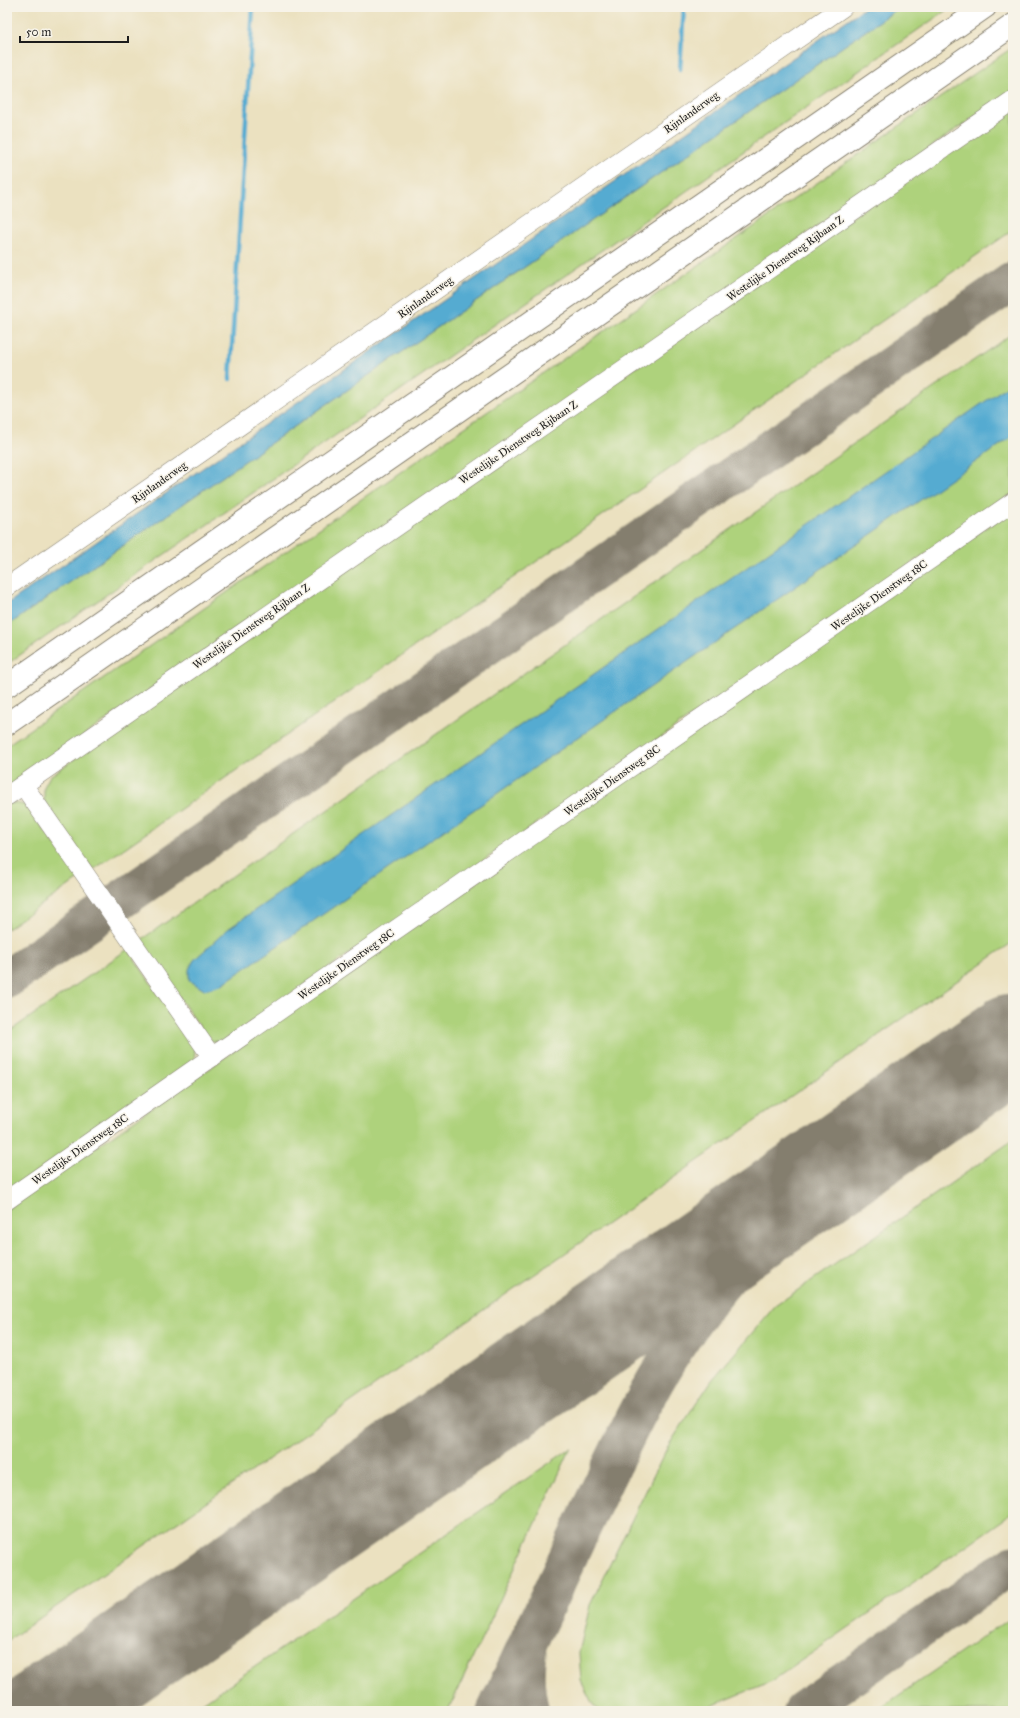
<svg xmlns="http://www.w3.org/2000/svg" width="1020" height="1718" font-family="'IM FELL Great Primer',serif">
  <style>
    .green { fill: #aed27b; stroke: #65774c }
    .water { fill: #55abd1; stroke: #386476 }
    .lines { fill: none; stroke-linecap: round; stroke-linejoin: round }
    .stream { stroke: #55abd1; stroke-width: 4.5 }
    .taxiway { stroke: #847e6e; stroke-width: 39 }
    .runway { stroke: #847e6e; stroke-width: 97 }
    .minor-casing { stroke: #847e6e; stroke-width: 20 }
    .highway-casing { stroke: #847e6e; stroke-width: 24 }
    .minor { stroke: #fff; stroke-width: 19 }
    .highway { stroke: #fff; stroke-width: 22 }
    .labels { text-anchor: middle; stroke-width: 3; stroke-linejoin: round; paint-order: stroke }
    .street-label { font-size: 11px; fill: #1c1c1c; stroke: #f7f3e8 }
  </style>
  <rect width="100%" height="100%" fill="#f7f3e8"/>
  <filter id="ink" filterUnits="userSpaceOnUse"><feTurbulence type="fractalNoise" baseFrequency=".025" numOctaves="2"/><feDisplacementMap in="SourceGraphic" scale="8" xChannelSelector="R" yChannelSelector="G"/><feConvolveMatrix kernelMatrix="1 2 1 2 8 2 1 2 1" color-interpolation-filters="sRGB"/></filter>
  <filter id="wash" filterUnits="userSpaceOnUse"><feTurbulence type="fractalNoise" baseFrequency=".012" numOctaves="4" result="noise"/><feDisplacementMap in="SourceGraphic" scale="16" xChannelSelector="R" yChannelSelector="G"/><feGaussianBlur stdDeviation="0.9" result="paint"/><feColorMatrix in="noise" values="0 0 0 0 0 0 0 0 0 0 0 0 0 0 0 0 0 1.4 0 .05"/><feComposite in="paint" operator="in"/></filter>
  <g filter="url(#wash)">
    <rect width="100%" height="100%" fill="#ebe1c0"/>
    <g class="green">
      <polygon points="900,7 951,7 7,664 7,626"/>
      <polygon points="1013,47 1013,90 7,789 7,745"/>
      <polygon points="1013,105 1013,230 93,870 44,801 44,787 50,776"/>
      <polygon points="1013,333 1013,493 222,1042 210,1041 139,941"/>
      <polygon points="1013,509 1013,942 7,1641 7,1209"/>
      <polygon points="13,803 26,805 80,878 7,929 7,804"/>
      <polygon points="128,949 195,1049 194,1062 7,1194 7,1033"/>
      <polygon points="1013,1140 1013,1513 772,1681 699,1711 600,1711 593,1705 581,1681 579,1653 590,1605 668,1446 712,1380 775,1306"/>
      <polygon points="571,1448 448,1711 191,1711"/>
      <polygon points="1013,1616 1013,1711 876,1711"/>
    </g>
    <g class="water">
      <polygon points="866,7 900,7 7,626 7,604"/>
      <polygon points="1013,382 1013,436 221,985 204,990 189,980 189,969 194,960 228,929"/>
    </g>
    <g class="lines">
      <g class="stream">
        <polyline points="680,69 684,7"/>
        <polyline points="230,379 253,7"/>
      </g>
      <g class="taxiway">
        <polyline points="7,979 1013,281"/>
        <path d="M527,1653c-3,19 -2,39 3,58"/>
        <path d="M496,1711c32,-67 63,-134 94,-201 31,-64 60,-128 101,-186 45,-65 104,-118 161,-171"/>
        <polyline points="802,1711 1013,1564"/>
      </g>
      <polyline class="runway" points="49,1711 1013,1042"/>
    </g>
  </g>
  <g filter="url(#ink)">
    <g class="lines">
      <defs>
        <g id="minor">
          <polyline points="7,587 843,7"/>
          <polyline points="23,785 212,1057 1013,502"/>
          <polyline points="7,796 1013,100"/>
          <polyline points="7,1200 212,1057"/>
        </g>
        <g id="highway">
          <polyline points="7,686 985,7"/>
          <polyline points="7,724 1013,25"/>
        </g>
      </defs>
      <use href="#minor" class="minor-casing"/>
      <use href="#highway" class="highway-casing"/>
      <use href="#minor" class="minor"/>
      <use href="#highway" class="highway"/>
    </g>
  </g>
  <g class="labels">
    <g class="street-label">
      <text transform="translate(691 112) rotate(-35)" y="4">Rijnlanderweg</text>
      <text transform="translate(785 258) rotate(-35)" y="4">Westelijke Dienstweg Rijbaan Z</text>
      <text transform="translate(425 297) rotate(-35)" y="4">Rijnlanderweg</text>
      <text transform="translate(518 442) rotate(-34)" y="4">Westelijke Dienstweg Rijbaan Z</text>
      <text transform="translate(159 482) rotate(-35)" y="4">Rijnlanderweg</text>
      <text transform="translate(879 595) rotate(-35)" y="4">Westelijke Dienstweg 18C</text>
      <text transform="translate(251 626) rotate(-35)" y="4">Westelijke Dienstweg Rijbaan Z</text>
      <text transform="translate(612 780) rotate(-35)" y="4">Westelijke Dienstweg 18C</text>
      <text transform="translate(346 964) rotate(-35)" y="4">Westelijke Dienstweg 18C</text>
      <text transform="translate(80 1149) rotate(-35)" y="4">Westelijke Dienstweg 18C</text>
    </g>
  </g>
  <rect width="1020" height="1718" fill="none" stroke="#f7f3e8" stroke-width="24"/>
  <path d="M20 36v6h108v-6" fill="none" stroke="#1c1c1c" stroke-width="2"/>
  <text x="26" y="36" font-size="12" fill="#1c1c1c" stroke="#f7f3e8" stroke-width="3" paint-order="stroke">50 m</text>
</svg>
